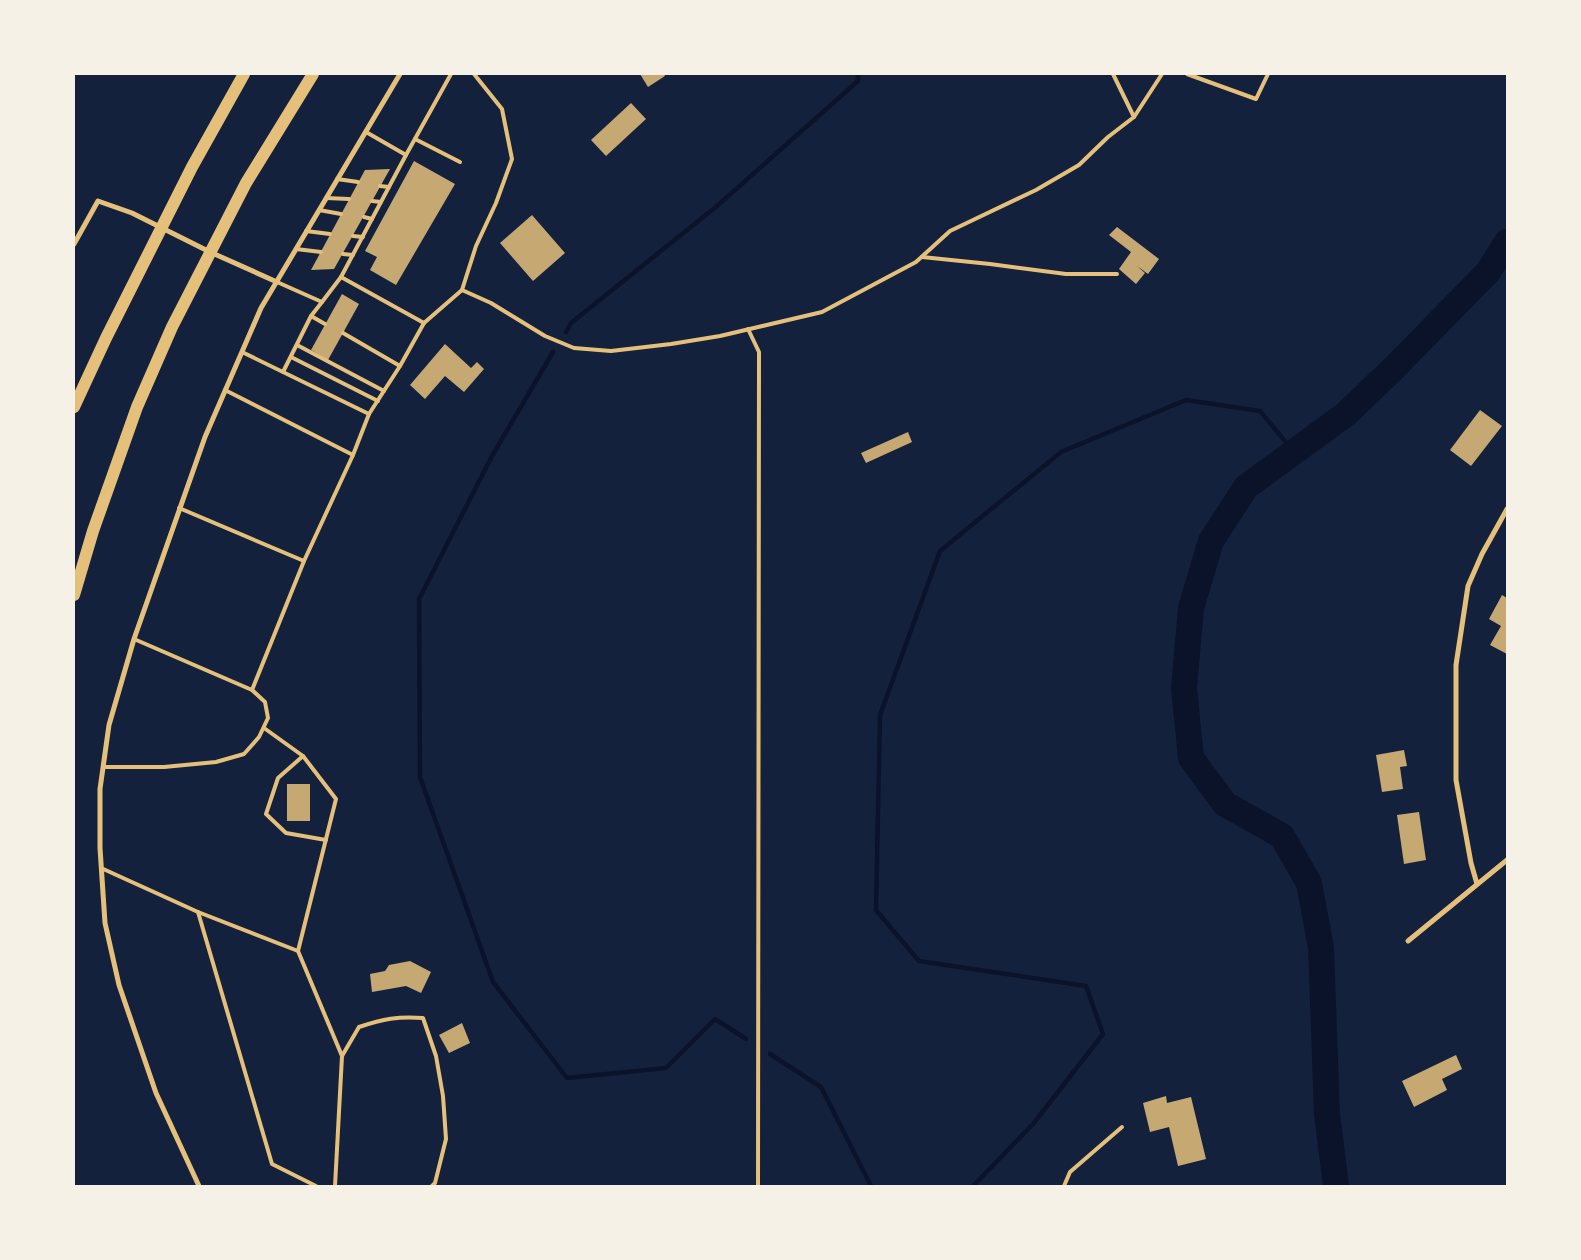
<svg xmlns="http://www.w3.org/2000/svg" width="1581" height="1260" font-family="'Open Sans',sans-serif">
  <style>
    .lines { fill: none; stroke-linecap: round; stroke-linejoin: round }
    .stream { stroke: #0b132b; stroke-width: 4.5 }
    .river { stroke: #0b132b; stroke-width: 26 }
    .building { fill: #c6a872 }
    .service { stroke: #e5c07b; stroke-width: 4 }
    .minor { stroke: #e5c07b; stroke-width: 5 }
    .trunk { stroke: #e5c07b; stroke-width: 12 }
  </style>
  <rect width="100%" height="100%" fill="#14213d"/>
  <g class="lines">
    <g class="stream">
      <polyline points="566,332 571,323 717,206 858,81 858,74"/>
      <polyline points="553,352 492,456 419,599 420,777 493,982 567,1078 666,1068 715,1019 746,1039"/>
      <polyline points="770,1054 821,1087 871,1186"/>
      <polyline points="973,1186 1033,1124 1103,1034 1086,986 919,961 876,910 880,715 940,551 1061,452 1186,400 1260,411 1294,452"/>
    </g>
    <polyline class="river" points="1336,1186 1327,1114 1321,948 1309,883 1282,836 1225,804 1191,758 1184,688 1191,608 1211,541 1246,487 1346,414 1394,368 1488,272 1507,242"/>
  </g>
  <g class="building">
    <polygon points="640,74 664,74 665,76 648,87"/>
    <polygon points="631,103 646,119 606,156 591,140"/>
    <polygon points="414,161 455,184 396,285 370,270 377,257 365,251"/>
    <polygon points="390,169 334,269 311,270 365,170"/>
    <polygon points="532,215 565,253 533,281 500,243"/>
    <polygon points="1117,227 1159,259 1148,274 1137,266 1145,273 1136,284 1119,269 1131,252 1109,235"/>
    <polygon points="342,294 359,304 328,360 311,350"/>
    <polygon points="445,344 471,368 477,362 484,369 464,392 445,376 425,399 410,385"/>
    <polygon points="1480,410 1502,426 1471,466 1450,450"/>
    <polygon points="908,432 912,442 866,463 861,453"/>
    <polygon points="1502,595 1507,598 1507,654 1490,645 1501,626 1489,619"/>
    <polygon points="1404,750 1407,766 1400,767 1403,789 1382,792 1376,755"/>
    <rect x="287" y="784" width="23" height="37"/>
    <polygon points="1419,812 1426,860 1404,864 1397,815"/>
    <polygon points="410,961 431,972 421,993 406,986 372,992 370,974 385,971 389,965"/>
    <polygon points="462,1023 470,1043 449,1053 439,1035"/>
    <polygon points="1456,1055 1462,1069 1442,1079 1447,1090 1414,1107 1402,1081"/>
    <polygon points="1166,1096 1167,1103 1191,1097 1206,1159 1178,1166 1169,1127 1150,1132 1143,1103"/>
  </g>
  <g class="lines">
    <g class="service">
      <polyline points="474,74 502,109 512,159 496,203 476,246 462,290 491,303 545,336 574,348 611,351 671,344 720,336 822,312 916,262 950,231 1036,190 1079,165 1108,137 1134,117 1113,74"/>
      <polyline points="1187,74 1256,99 1268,74"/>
      <polyline points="1134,117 1162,74"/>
      <polyline points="415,139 460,162"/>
      <polyline points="406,155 451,74"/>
      <polyline points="337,179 358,182"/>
      <polyline points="380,186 389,187"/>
      <polyline points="326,198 349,199"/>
      <polyline points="372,201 381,202"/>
      <polyline points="319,210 341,214"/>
      <polyline points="364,217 372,219"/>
      <polyline points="306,231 330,234"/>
      <polyline points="353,236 363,237"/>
      <polyline points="296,249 321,252"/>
      <polyline points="343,254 353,255"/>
      <polyline points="922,257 990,264 1066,274 1117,274"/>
      <polyline points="341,277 424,323 462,290"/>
      <polyline points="277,282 322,302 341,277 406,155 366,132"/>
      <polyline points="311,316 325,324"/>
      <polyline points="748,329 759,352 758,1186"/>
      <polyline points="343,333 400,366"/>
      <polyline points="297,345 384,391"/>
      <polyline points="242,352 369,414 353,455"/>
      <polyline points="291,357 378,401"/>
      <polyline points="283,372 311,316 322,302"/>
      <polyline points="225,390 353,455 304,561"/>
      <polyline points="369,414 400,366 424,323"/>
      <polyline points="179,508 304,561 252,690"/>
      <polyline points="264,728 303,756 336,799 298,951 342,1056"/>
      <polyline points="303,756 278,778 266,814 286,833 326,840"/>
      <polyline points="103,767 164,767 216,762 244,754 259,737 268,718 265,702 252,690 134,639"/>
      <polyline points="101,868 198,912 298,951"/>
      <polyline points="198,912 272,1164 316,1186"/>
      <path d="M335,1186l7,-130 17,-29c24,-8 39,-11 64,-9l13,38 7,40 3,43 -11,44 -3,3"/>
      <polyline points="1064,1186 1070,1172 1122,1127"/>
    </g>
    <g class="minor">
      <polyline points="74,244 98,201 132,213 210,252 277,282"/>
      <polyline points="1477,884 1471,863 1456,780 1456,665 1468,586 1482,554 1507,509"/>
      <polyline points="1408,941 1507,860"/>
      <polyline points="199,1186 156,1093 119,985 105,923 100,848 100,789 109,725 134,639 205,437 261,308 400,74"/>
    </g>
    <g class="trunk">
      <polyline points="74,407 106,338 192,167 244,74"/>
      <polyline points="74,595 93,531 137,407 172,327 246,183 313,74"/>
    </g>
  </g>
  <rect width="1581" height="1260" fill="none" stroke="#f6f1e7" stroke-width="150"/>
</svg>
